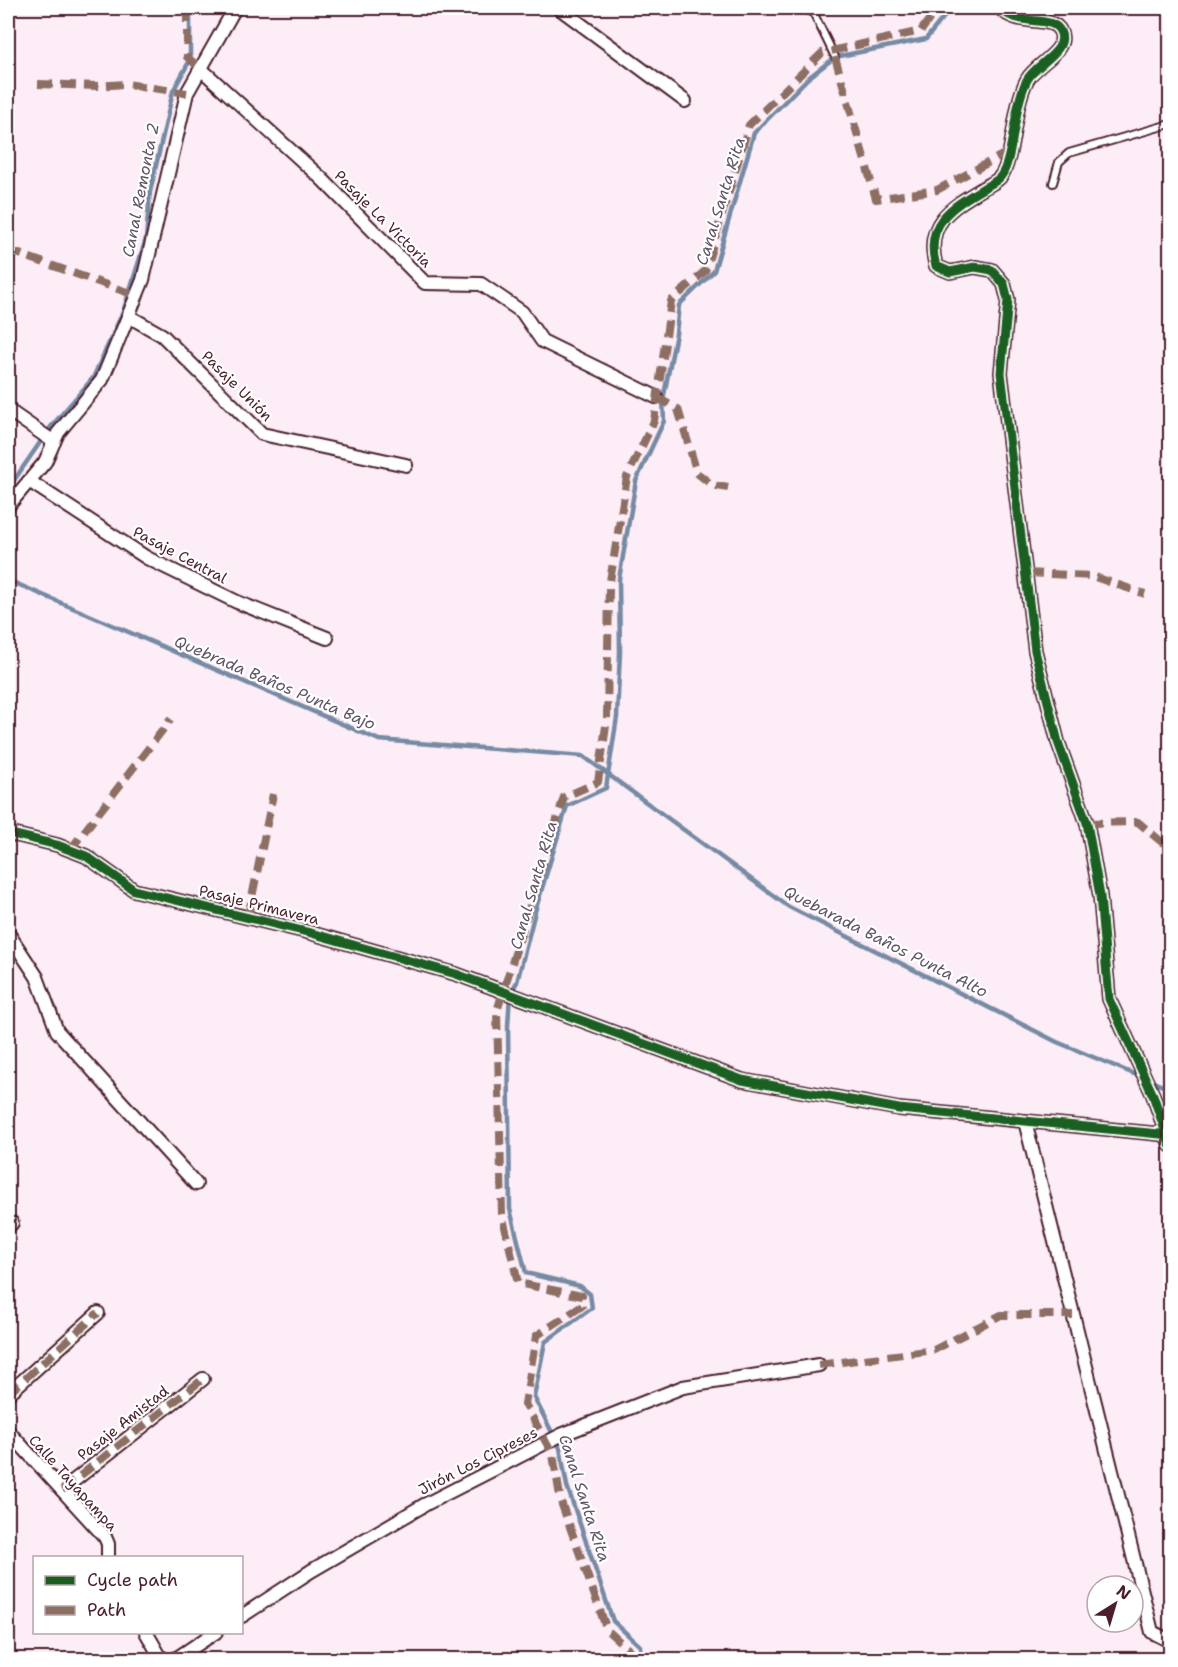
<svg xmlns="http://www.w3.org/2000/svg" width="1178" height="1667" font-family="'Shantell Sans',sans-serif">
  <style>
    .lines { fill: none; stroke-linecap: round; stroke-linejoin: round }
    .stream { stroke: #768aa4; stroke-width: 4.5 }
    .lane-casing { stroke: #4a1f2b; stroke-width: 10 }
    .street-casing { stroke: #4a1f2b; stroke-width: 16 }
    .lane { stroke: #fff; stroke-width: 6 }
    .street { stroke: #fff; stroke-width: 12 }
    .quiet { stroke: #8d6e63; stroke-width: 8; stroke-dasharray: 15 8; stroke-linecap: butt }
    .cycleway-casing { stroke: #fff; stroke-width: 13 }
    .cycleway { stroke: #1b5e20; stroke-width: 9 }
    .labels { text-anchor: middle; stroke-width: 4.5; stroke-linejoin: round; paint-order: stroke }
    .street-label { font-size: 15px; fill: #4a1f2b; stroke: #fff }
    .water-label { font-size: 16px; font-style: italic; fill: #605467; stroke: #fff }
  </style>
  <rect width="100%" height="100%" fill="#fcedf7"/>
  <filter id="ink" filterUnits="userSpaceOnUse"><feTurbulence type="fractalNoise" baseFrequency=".0167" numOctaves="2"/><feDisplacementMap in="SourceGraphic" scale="12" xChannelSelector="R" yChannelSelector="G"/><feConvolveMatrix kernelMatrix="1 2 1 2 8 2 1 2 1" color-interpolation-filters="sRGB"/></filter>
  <g filter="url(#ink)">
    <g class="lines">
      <g class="stream">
        <polyline points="8,489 50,428 93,378 123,312 146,239 150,192 173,91 190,60 190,8"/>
        <polyline points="8,580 379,740 583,756 789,907 1057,1042 1170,1089"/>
        <polyline points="641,1660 640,1646 613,1621 567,1486 560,1448 534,1397 545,1342 592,1308 590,1294 580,1286 526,1273 510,1209 508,1026 510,994 517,982 536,908 567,806 606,788 617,717 620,652 619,579 636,481 664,421 663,400 676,334 679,305 714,271 754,133 807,79 835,57 926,39 951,8"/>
      </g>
      <defs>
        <g id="lane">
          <polyline points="796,8 813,12 835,57"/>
          <polyline points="1053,183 1059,162 1069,153 1170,124"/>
        </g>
        <g id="street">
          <polyline points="559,8 685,101"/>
          <path d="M1000,8c18,20 52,6 60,23 10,20 -25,33 -33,49 -14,26 -13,78 -26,96 -4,6 -13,9 -19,13 -32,19 -58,35 -46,77l14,6 25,-5 17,3 12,14 4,16 -7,73 34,278 23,91 29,81 13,73 9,103 44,96 17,50"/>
          <polyline points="201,69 321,178 425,283 481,284 522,312 542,341 656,397"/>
          <polyline points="130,317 162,335 262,434 406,465"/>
          <polyline points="8,410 54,442"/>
          <polyline points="29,481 147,558 237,602 327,638"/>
          <polyline points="8,506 45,462 58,433 102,380 143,280 187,93 235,8"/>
          <polyline points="8,833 57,845 86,856 134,890 311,933 456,974 742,1080 899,1109 1170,1135"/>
          <polyline points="8,933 37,977 57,1031 196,1184"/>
          <polyline points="1025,1121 1152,1632 1170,1641"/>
          <polyline points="8,1227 12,1223"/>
          <polyline points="8,1394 98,1313"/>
          <polyline points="8,1431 105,1537 108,1544 108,1558"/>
          <polyline points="62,1490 203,1379"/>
          <polyline points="242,1616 311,1571 426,1504 561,1435 683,1387 819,1365"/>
          <polyline points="146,1632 162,1660"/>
          <polyline points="174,1660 216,1632"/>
        </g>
      </defs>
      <use href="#lane" class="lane-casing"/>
      <use href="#street" class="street-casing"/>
      <use href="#lane" class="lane"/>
      <use href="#street" class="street"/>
      <g class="quiet">
        <polyline points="187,8 187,57 201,69"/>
        <polyline points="835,57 876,199 937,190 1008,152"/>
        <polyline points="38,84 96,86 126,84 187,93"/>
        <polyline points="8,250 138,296"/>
        <polyline points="656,397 678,409 697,473 712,485 728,488"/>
        <polyline points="1027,573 1092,576 1145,594"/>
        <polyline points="1087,823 1138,822 1170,849"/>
        <polyline points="70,850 171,719"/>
        <polyline points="248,917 273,794"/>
        <polyline points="8,1227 12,1223"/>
        <polyline points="819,1365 934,1350 1001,1315 1073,1315"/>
        <polyline points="8,1394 98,1313"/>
        <polyline points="62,1490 203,1379"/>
        <polyline points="631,1660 630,1651 607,1630 561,1502 553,1455 525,1404 536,1336 582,1306 582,1296 518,1283 502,1214 497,1011 564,797 598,782 607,719 609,587 627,477 654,421 671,301 705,271 749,125 822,53 921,31 937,8"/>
        <polyline points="859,1660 879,1651"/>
      </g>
      <defs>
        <g id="cycleway">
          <path d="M1000,8c18,20 52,6 60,23 10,20 -25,33 -33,49 -14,26 -13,78 -26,96 -4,6 -13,9 -19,13 -32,19 -58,35 -46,77l14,6 25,-5 17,3 12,14 4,16 -7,73 34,278 23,91 29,81 13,73 9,103 44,96 17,50"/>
          <polyline points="8,833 57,845 86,856 134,890 311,933 456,974 742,1080 899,1109 1170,1135"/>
        </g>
      </defs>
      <use href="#cycleway" class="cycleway-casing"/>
      <use href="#cycleway" class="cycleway"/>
    </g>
  </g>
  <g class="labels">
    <g class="street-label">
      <text transform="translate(383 219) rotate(45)" y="5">Pasaje La Victoria</text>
      <text transform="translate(237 386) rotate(45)" y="5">Pasaje Unión</text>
      <text transform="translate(180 555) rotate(28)" y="5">Pasaje Central</text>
      <text transform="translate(259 905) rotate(14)" y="5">Pasaje Primavera</text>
      <text transform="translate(123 1423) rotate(-38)" y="5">Pasaje Amistad</text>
      <text transform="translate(478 1461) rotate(-27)" y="5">Jirón Los Cipreses</text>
      <text transform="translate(73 1483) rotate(48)" y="5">Calle Tayapampa</text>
    </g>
    <g class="water-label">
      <text transform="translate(140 190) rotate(-79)" y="6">Canal Remonta 2</text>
      <text transform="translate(720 201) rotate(-73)" y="6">Canal Santa Rita</text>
      <text transform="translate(275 682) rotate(23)" y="6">Quebrada Baños Punta Bajo</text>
      <text transform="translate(533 885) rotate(-74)" y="6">Canal Santa Rita</text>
      <text transform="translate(886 941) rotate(27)" y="6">Quebarada Baños Punta Alto</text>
      <text transform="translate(585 1498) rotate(72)" y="6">Canal Santa Rita</text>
    </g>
  </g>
  <rect width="1178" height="1667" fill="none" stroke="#fff" stroke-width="30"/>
  <rect x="15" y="15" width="1148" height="1637" fill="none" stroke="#4a1f2b" stroke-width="2" filter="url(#ink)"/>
  <rect x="33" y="1556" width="210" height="78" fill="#ffffff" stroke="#b7a5aa" stroke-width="1.5"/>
  <rect x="45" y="1576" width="30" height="9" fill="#1b5e20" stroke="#b7a5aa" stroke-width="1.5"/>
  <text x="87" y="1586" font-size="18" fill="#4a1f2b">Cycle path</text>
  <rect x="45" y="1606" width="30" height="9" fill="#8d6e63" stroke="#b7a5aa" stroke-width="1.5"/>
  <text x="87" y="1616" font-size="18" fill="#4a1f2b">Path</text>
  <g transform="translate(1115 1604) rotate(37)"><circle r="28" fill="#ffffff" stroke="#b7a5aa" stroke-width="1.5"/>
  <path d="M0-4.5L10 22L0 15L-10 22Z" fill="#4a1f2b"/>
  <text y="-9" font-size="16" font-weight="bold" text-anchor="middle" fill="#4a1f2b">N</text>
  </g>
</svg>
